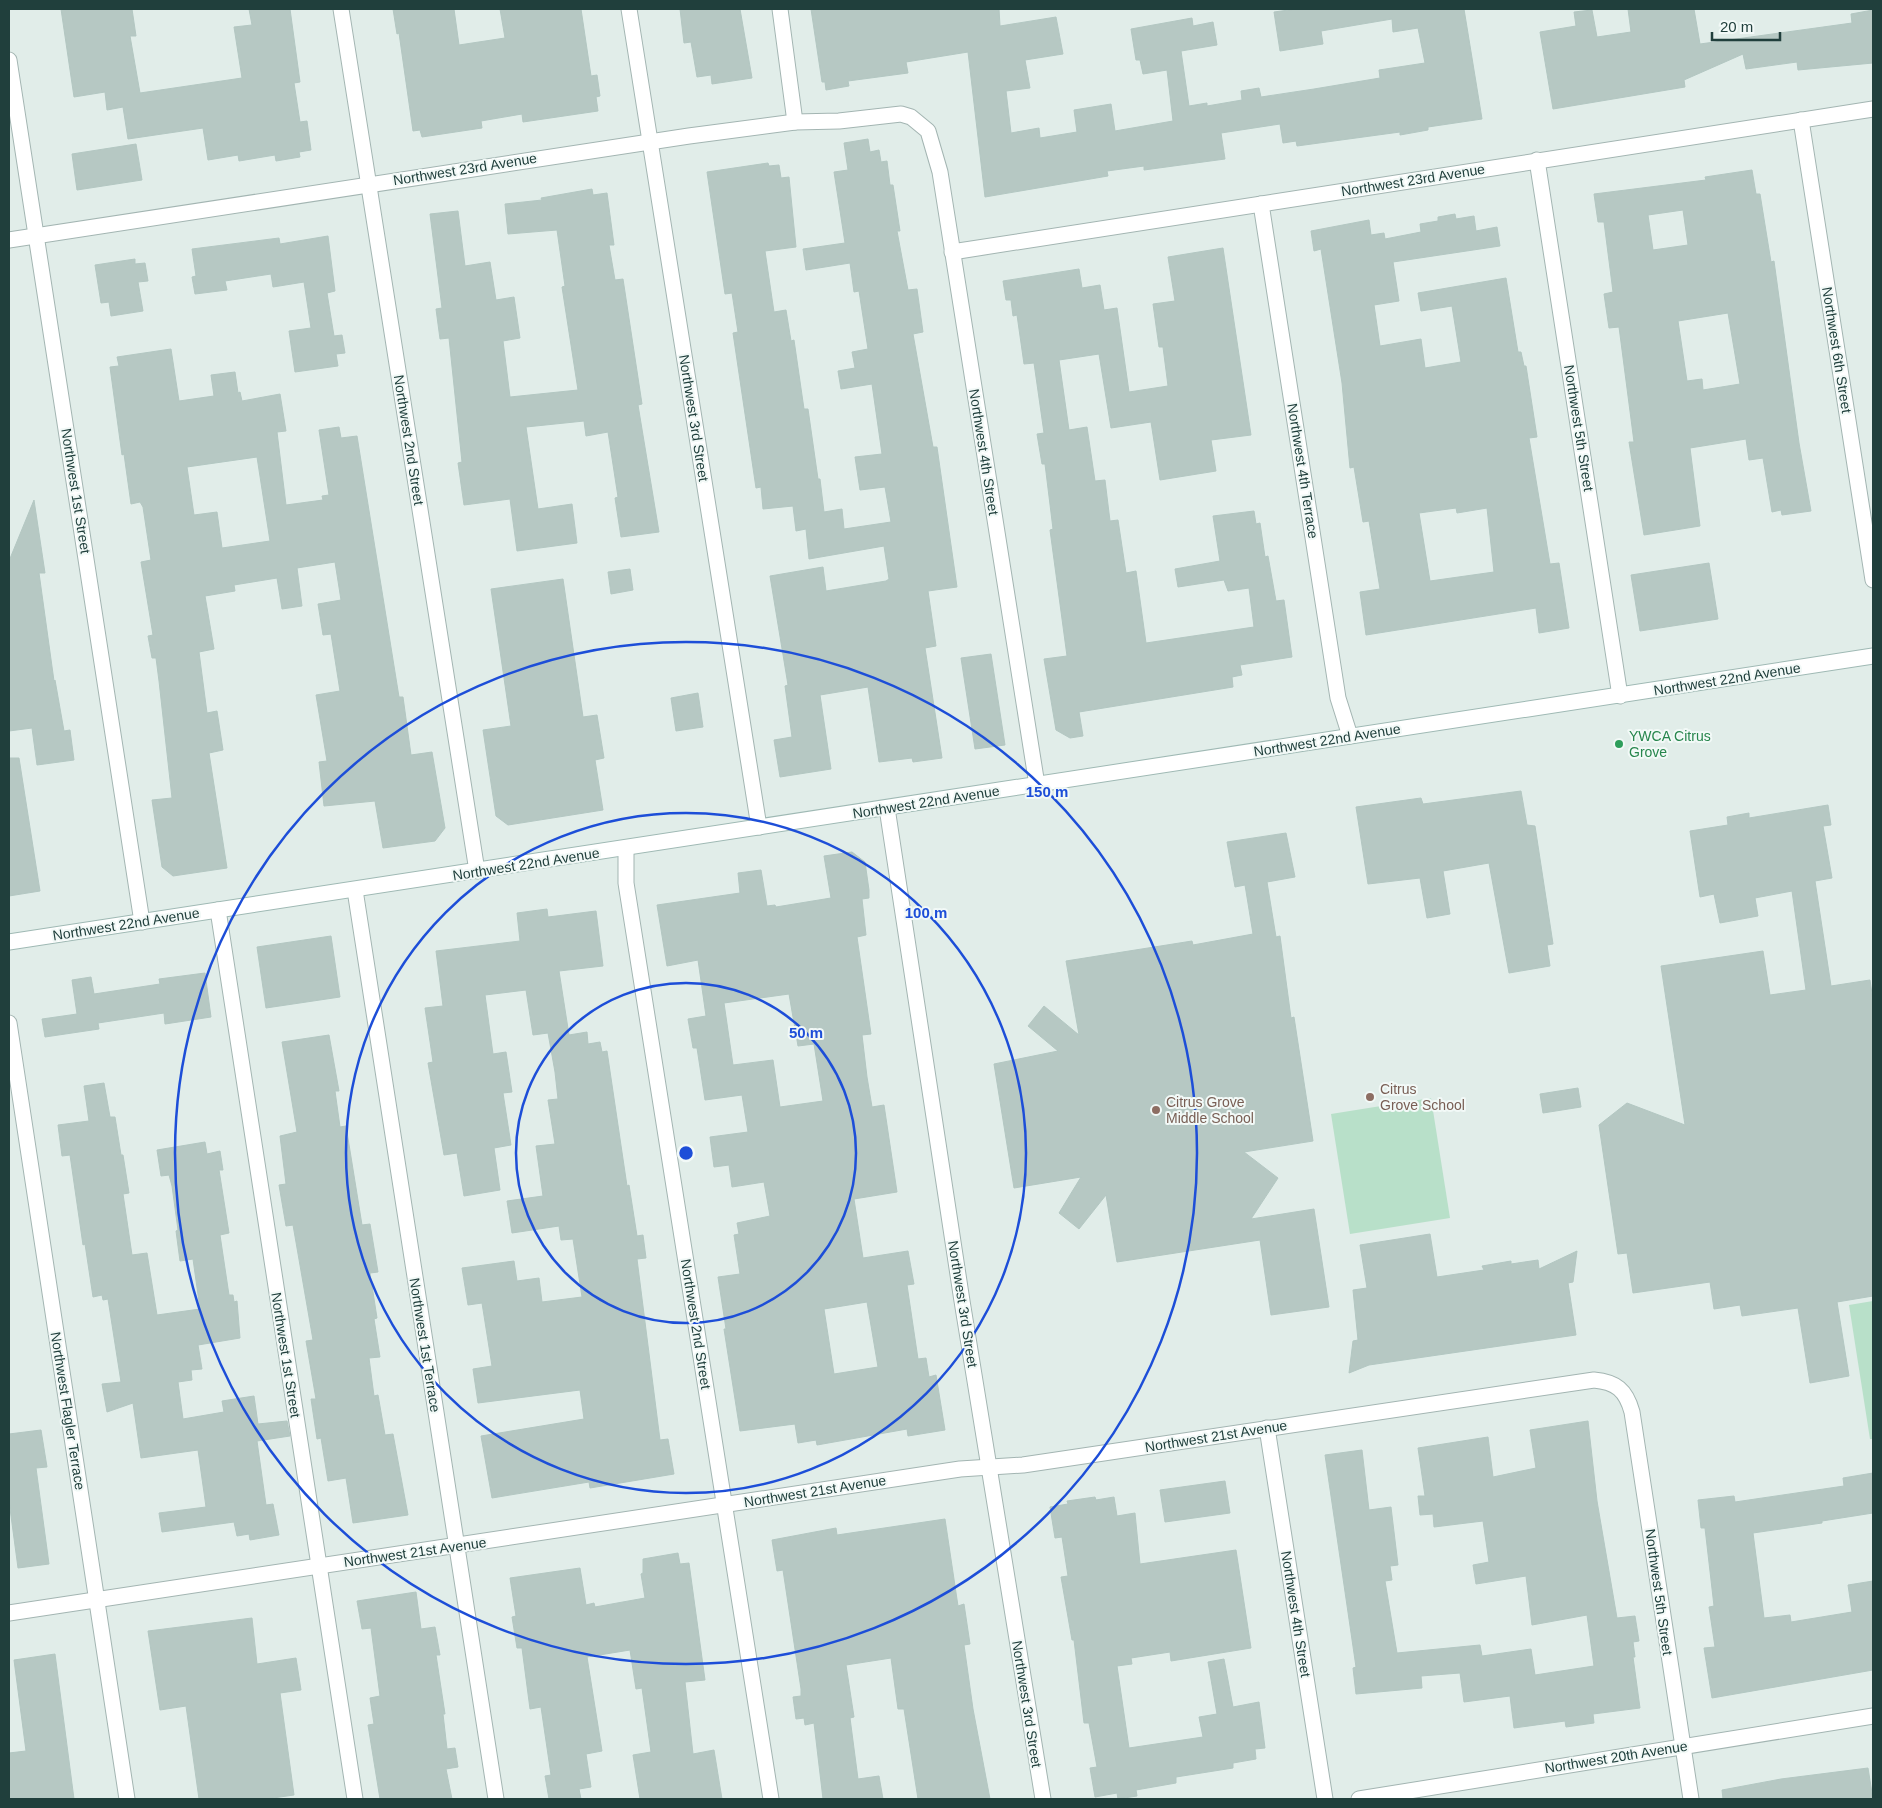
<svg xmlns="http://www.w3.org/2000/svg" width="1882" height="1808" font-family="Arial,sans-serif">
  <style>
    .grass { fill: #b8e0c9 }
    .building { fill: #b6c8c3; stroke: #b3c7c2; fill-rule: evenodd }
    .lines { fill: none; stroke-linecap: round; stroke-linejoin: round }
    .minor-casing { stroke: #a3b5b2; stroke-width: 17 }
    .secondary-casing { stroke: #9fb9b4; stroke-width: 17 }
    .minor { stroke: #fff; stroke-width: 15 }
    .secondary { stroke: #fff; stroke-width: 15 }
    .ring { fill: none; stroke: #1d4ed8; stroke-width: 2.5 }
    .leisure-dot { fill: #2e9e5b; stroke: #f2f9f7; stroke-width: 2 }
    .education-dot { fill: #8d6e63; stroke: #f2f9f7; stroke-width: 2 }
    .labels { text-anchor: middle; stroke-width: 4; stroke-linejoin: round; paint-order: stroke }
    .street-label { font-size: 14px; fill: #203f3c; stroke: #f2f9f7 }
    .leisure-label { font-size: 14px; fill: #27864d; stroke: #f2f9f7; text-anchor: start }
    .education-label { font-size: 14px; fill: #785e54; stroke: #f2f9f7; text-anchor: start }
    .centre { fill: #1d4ed8; stroke: #f2f9f7; stroke-width: 2.5 }
    .ring-label { font-size: 15px; text-anchor: middle; font-weight: bold; fill: #1d4ed8; stroke: #f2f9f7; stroke-width: 4; stroke-linejoin: round; paint-order: stroke }
  </style>
  <rect width="100%" height="100%" fill="#e1ede9"/>
  <g class="grass">
    <polygon points="1431,1098 1450,1218 1350,1234 1331,1114"/>
    <polygon points="1873,1301 1873,1439 1870,1439 1849,1305"/>
  </g>
  <g class="building">
    <polygon points="61,9 132,9 136,36 130,36 140,93 242,78 234,27 252,25 249,9 290,9 300,82 294,83 300,122 307,121 311,150 299,152 300,157 276,161 275,155 239,161 238,155 208,160 203,128 128,139 123,107 107,110 105,92 74,97"/>
    <polygon points="393,9 454,9 459,45 505,38 500,9 581,9 591,76 597,75 600,96 596,97 598,111 523,122 522,114 481,121 482,128 422,137 420,130 413,131 399,33 397,34"/>
    <polygon points="680,9 740,9 752,78 712,84 711,75 697,77 691,42 684,43"/>
    <polygon points="811,9 999,9 1000,26 1056,17 1063,54 1025,60 1030,88 1006,91 1011,133 1039,128 1040,138 1077,132 1074,110 1111,104 1115,131 1173,121 1167,70 1143,74 1140,60 1136,60 1131,29 1192,18 1193,26 1213,22 1217,45 1181,51 1189,106 1207,103 1207,106 1242,100 1241,91 1259,88 1261,97 1314,89 1380,78 1379,70 1425,63 1418,28 1393,32 1392,19 1321,31 1323,44 1280,51 1274,12 1296,9 1464,9 1482,119 1428,127 1428,130 1400,135 1400,132 1297,146 1296,141 1283,143 1280,124 1221,133 1225,159 1144,170 1144,166 1107,171 1108,176 985,197 968,52 906,62 908,73 848,81 849,86 826,90 825,82 822,82"/>
    <polygon points="1628,9 1694,9 1700,44 1852,23 1851,14 1873,10 1873,63 1798,70 1797,62 1746,69 1743,54 1684,80 1685,87 1553,109 1540,32 1576,26 1574,12 1592,10 1597,37 1631,32"/>
    <polygon points="868,139 870,152 879,150 881,162 887,161 890,185 893,185 900,231 897,231 908,290 917,289 923,332 913,334 933,447 937,447 957,587 928,591 936,646 925,648 942,758 913,762 912,758 879,762 868,687 820,695 831,769 780,777 774,740 792,737 785,686 788,685 770,576 823,567 826,591 886,581 889,579 884,546 809,559 806,529 796,531 793,506 763,509 761,487 756,488 733,333 738,332 732,293 725,294 707,172 768,163 769,166 779,165 781,178 789,177 796,247 765,251 774,312 786,310 791,341 794,340 804,409 808,409 818,479 820,479 824,512 842,509 844,529 891,522 885,487 860,490 855,457 882,454 872,384 841,389 838,371 855,368 852,352 868,349 859,291 854,292 850,263 806,270 803,249 845,243 834,172 848,170 844,143"/>
    <polygon points="136,144 142,180 77,190 72,154"/>
    <path d="M1752,170l4,24h4l11,68 3,-1 25,182 12,68 -29,4 -1,-5 -9,2 -9,-54 -14,2 -3,-21 -56,9 10,78 -56,9 -15,-93h5l-15,-115 -10,1 -5,-34 9,-2 -9,-70h-6l-4,-28 112,-14 -1,-3zM1683,210l5,35 -35,5 -5,-35zM1728,313l12,71 -37,6 -1,-11 -15,2 -9,-60z"/>
    <polygon points="592,189 593,195 607,193 614,245 609,245 615,280 623,279 642,404 638,405 659,532 621,537 615,498 618,497 608,432 586,436 584,421 526,427 538,509 572,504 577,543 517,551 510,499 464,505 458,463 462,462 449,338 440,339 436,309 442,308 430,214 458,211 465,266 490,262 496,300 514,297 520,338 503,341 510,397 578,390 562,287 565,286 557,230 508,234 505,204 542,200 541,198"/>
    <path d="M1455,214l1,5 18,-3 2,15 21,-4 3,19 -107,16 6,39 -25,4 6,41 41,-7 4,29 36,-6 -9,-56 -31,5 -3,-18 88,-15 12,74h3l3,14h2l11,71 -8,1 21,126 9,-1 10,65 -30,5 -3,-25 -170,27 -6,-43 20,-3 -11,-68 -6,1 -9,-55 -4,1 -8,-85 -21,-134 -7,2 -3,-20 58,-11 2,15 13,-2 1,6 36,-7 -1,-8 18,-3v-4zM1456,508l1,5 30,-5 7,64 -64,9 -11,-68z"/>
    <polygon points="328,236 335,291 327,293 334,336 342,335 345,353 336,354 338,366 295,372 289,331 311,328 304,282 273,287 271,274 225,281 227,290 195,294 192,277 196,276 192,249 279,238 280,244"/>
    <polygon points="1223,248 1251,435 1211,440 1216,471 1160,480 1151,422 1111,428 1099,354 1059,360 1069,430 1087,427 1095,481 1105,480 1110,521 1118,520 1126,573 1136,571 1146,643 1254,627 1249,588 1228,591 1224,580 1178,587 1175,569 1220,561 1213,516 1254,511 1256,524 1260,523 1265,557 1268,556 1276,601 1284,600 1292,657 1240,665 1242,675 1232,677 1233,687 1079,712 1083,736 1070,738 1056,730 1044,659 1067,656 1050,530 1053,529 1045,464 1042,464 1037,434 1044,433 1034,363 1024,364 1017,315 1013,316 1011,300 1006,300 1003,281 1079,269 1082,288 1100,285 1104,310 1117,308 1129,392 1168,386 1163,347 1159,347 1153,304 1175,301 1168,257"/>
    <polygon points="135,259 135,264 145,263 148,281 138,282 143,311 111,316 109,302 101,303 95,265"/>
    <path d="M171,349l8,52 35,-5 -3,-21 24,-3 3,21 2,-1 2,9 38,-7 6,37 -9,1 9,73 37,-5 -1,-4 7,-1 -10,-65 20,-3 2,11 16,-2 42,261h4l8,58 21,-3 13,76 -10,13 -52,7 -8,-47 -51,5 -5,-44 8,-1 -11,-66 24,-4 -9,-57 -8,1 -5,-31 23,-4 -6,-38 -38,6 5,38 -20,3 -5,-31 -43,7 1,6 -30,5 9,53 -15,3 8,61 10,-2 6,39 -14,3 18,115 -54,8 -11,-9 -10,-67 20,-2 -13,-117 -3,-23h-4l-4,-22 5,-1 -12,-73 10,-2 -8,-53 -3,-5 -9,2 -7,-50 -2,1 -12,-88 9,-1 -2,-9zM257,457l13,84 -48,7 -5,-36 -23,3 -7,-48z"/>
    <polygon points="34,500 45,573 39,573 54,681 55,680 64,731 70,730 74,760 37,765 32,728 9,731 9,561"/>
    <polygon points="1709,563 1718,619 1640,631 1631,575"/>
    <polygon points="630,569 633,590 611,594 608,572"/>
    <polygon points="563,579 583,717 597,715 604,758 595,760 603,810 508,825 496,816 483,730 511,726 491,589"/>
    <polygon points="991,654 1005,745 975,749 961,658"/>
    <polygon points="698,693 703,727 676,731 671,698"/>
    <polygon points="9,758 19,758 40,891 9,896"/>
    <polygon points="1521,791 1527,825 1535,826 1553,944 1547,945 1550,966 1509,973 1489,863 1443,871 1450,914 1427,918 1420,878 1368,884 1356,807 1421,798 1423,804"/>
    <polygon points="1828,805 1831,825 1823,826 1832,878 1815,881 1831,986 1870,980 1873,1001 1873,1296 1837,1302 1849,1376 1810,1383 1798,1308 1742,1316 1740,1305 1714,1309 1710,1282 1633,1293 1627,1253 1618,1254 1599,1125 1627,1103 1685,1125 1661,966 1763,951 1770,995 1806,990 1792,891 1755,898 1758,916 1720,923 1714,894 1700,897 1690,831 1728,825 1727,817 1749,813 1749,818"/>
    <polygon points="1286,833 1295,877 1267,882 1276,937 1280,936 1291,1018 1294,1017 1313,1141 1244,1152 1278,1178 1251,1219 1314,1209 1329,1307 1271,1315 1260,1240 1117,1262 1106,1195 1079,1229 1059,1213 1081,1177 1014,1188 994,1064 1058,1051 1028,1026 1044,1006 1079,1035 1066,961 1192,941 1193,945 1253,934 1245,885 1235,887 1227,842"/>
    <path d="M852,852l13,10 4,28v8l-7,1 4,36 -9,2 14,97 -9,1 5,42 5,30 12,-2 13,87 -43,7 9,59 45,-7 6,33 -7,1 11,74 8,-1 3,19 7,-2 9,55 -37,6 -1,-7 -90,16 -1,-5 -18,3 -3,-19 -55,7 -16,-102h2l-8,-52 22,-3 -6,-39 5,-1 -2,-11 33,-7 -6,-34 -32,5 -3,-22 -15,2 -4,-30 38,-5 -6,-37 -37,5 -8,-52h-4l-5,-29 18,-3 -8,-56 -31,6 -10,-61 83,-12 -2,-20 23,-3 6,36 8,-1 1,2 55,-9 -7,-42zM789,994l9,52 16,-2 9,57 -43,6 -7,-47 -40,5 -9,-62zM867,1302l11,65 -44,7 -10,-65z"/>
    <polygon points="547,909 548,917 596,911 603,966 559,971 569,1035 587,1032 588,1044 600,1042 602,1052 607,1051 627,1186 629,1185 637,1236 643,1235 646,1258 637,1259 660,1440 668,1439 674,1474 590,1488 589,1482 492,1498 481,1436 584,1419 580,1390 478,1403 473,1369 492,1366 482,1303 468,1305 462,1268 514,1261 517,1281 539,1278 542,1302 582,1297 573,1239 561,1240 559,1226 512,1233 507,1201 543,1196 536,1146 555,1144 548,1100 558,1099 555,1072 548,1033 533,1035 526,990 485,995 493,1054 506,1052 512,1092 503,1093 511,1145 494,1148 500,1190 464,1196 457,1153 444,1155 428,1063 433,1062 425,1008 443,1006 436,951 520,941 517,913"/>
    <polygon points="331,936 340,997 266,1008 257,947"/>
    <polygon points="205,973 211,1017 165,1024 164,1013 98,1023 99,1029 45,1037 42,1019 77,1014 72,980 91,977 94,994 160,984 159,979"/>
    <polygon points="329,1035 339,1091 335,1091 340,1127 346,1126 362,1225 370,1224 378,1272 370,1273 377,1318 374,1319 380,1357 369,1358 374,1396 378,1395 385,1435 393,1434 408,1515 353,1523 346,1478 328,1481 321,1438 317,1439 311,1399 316,1399 306,1341 313,1340 293,1225 286,1226 279,1185 286,1184 280,1136 297,1132 282,1042"/>
    <polygon points="104,1083 110,1117 115,1117 121,1155 123,1155 129,1193 123,1194 132,1255 147,1253 157,1315 200,1309 193,1259 180,1261 176,1231 178,1230 172,1186 169,1175 161,1176 157,1150 205,1142 207,1154 220,1151 223,1170 219,1170 229,1233 220,1235 229,1295 233,1295 234,1302 237,1301 240,1338 198,1345 202,1369 191,1370 192,1380 178,1382 183,1419 224,1412 222,1401 254,1396 258,1424 287,1421 290,1436 257,1441 266,1505 273,1504 279,1535 250,1540 249,1534 237,1536 234,1522 162,1532 159,1513 206,1507 198,1450 141,1458 133,1403 107,1412 102,1384 121,1382 108,1299 103,1300 102,1295 93,1297 85,1244 83,1245 70,1155 62,1156 58,1125 89,1121 84,1086"/>
    <polygon points="1578,1088 1581,1107 1543,1113 1540,1094"/>
    <polygon points="1430,1234 1437,1277 1484,1270 1482,1266 1511,1261 1511,1264 1538,1260 1539,1269 1577,1251 1573,1282 1568,1283 1576,1335 1369,1365 1349,1373 1353,1341 1358,1340 1353,1290 1367,1288 1360,1245"/>
    <polygon points="1588,1421 1597,1501 1617,1618 1635,1616 1639,1641 1633,1642 1635,1657 1633,1657 1640,1708 1593,1714 1594,1723 1566,1727 1565,1721 1514,1728 1510,1696 1464,1702 1460,1673 1421,1676 1422,1688 1356,1694 1353,1668 1356,1667 1325,1455 1362,1450 1369,1510 1391,1507 1398,1565 1390,1566 1392,1580 1385,1581 1397,1653 1480,1645 1482,1656 1531,1649 1535,1675 1594,1666 1587,1615 1532,1625 1526,1576 1476,1584 1473,1565 1489,1562 1483,1521 1434,1527 1433,1514 1420,1515 1418,1496 1425,1496 1418,1448 1488,1437 1493,1477 1536,1468 1530,1430"/>
    <polygon points="41,1430 47,1467 36,1468 49,1564 18,1568 9,1501 9,1434"/>
    <polygon points="1873,1473 1873,1513 1822,1521 1822,1523 1753,1533 1764,1618 1790,1615 1791,1622 1852,1612 1848,1585 1873,1581 1873,1670 1712,1698 1704,1648 1715,1647 1709,1607 1714,1606 1705,1528 1701,1528 1698,1500 1734,1496 1735,1502 1844,1486 1843,1478"/>
    <polygon points="1225,1481 1230,1513 1165,1522 1160,1490"/>
    <polygon points="1095,1497 1096,1500 1114,1497 1117,1516 1135,1513 1140,1564 1236,1550 1251,1648 1171,1661 1170,1652 1131,1658 1132,1664 1117,1666 1129,1748 1203,1737 1199,1717 1217,1714 1208,1662 1224,1659 1233,1707 1259,1702 1265,1748 1255,1749 1256,1759 1233,1763 1233,1768 1176,1777 1176,1783 1136,1790 1137,1796 1118,1799 1117,1793 1095,1797 1090,1768 1097,1767 1089,1723 1084,1723 1074,1640 1072,1640 1061,1577 1068,1576 1062,1537 1055,1538 1050,1507 1068,1504 1067,1501"/>
    <polygon points="945,1519 958,1606 964,1604 970,1644 964,1645 973,1709 990,1799 918,1799 904,1709 898,1709 891,1658 846,1665 854,1717 850,1718 858,1779 879,1776 883,1799 823,1799 814,1723 805,1725 804,1718 796,1719 793,1697 801,1696 801,1689 783,1570 777,1571 772,1540 836,1528 837,1535"/>
    <polygon points="678,1553 680,1564 689,1563 705,1680 685,1682 693,1754 714,1750 722,1799 640,1799 633,1755 651,1752 642,1688 636,1689 630,1650 587,1657 602,1751 586,1754 591,1787 579,1789 581,1799 549,1799 545,1776 551,1775 541,1707 530,1709 522,1648 517,1648 512,1617 516,1616 510,1578 580,1568 586,1605 594,1603 595,1607 645,1598 641,1574 643,1573 643,1559"/>
    <polygon points="416,1592 421,1629 435,1627 440,1655 436,1655 445,1714 443,1714 447,1749 455,1748 458,1767 446,1769 452,1799 380,1799 368,1725 374,1724 370,1698 380,1696 371,1628 362,1629 357,1601"/>
    <polygon points="252,1618 257,1664 296,1658 301,1690 280,1693 294,1795 266,1799 199,1799 186,1706 160,1710 148,1631"/>
    <polygon points="55,1654 74,1799 9,1799 9,1753 26,1751 14,1660"/>
    <polygon points="1868,1768 1873,1799 1723,1799 1722,1790 1781,1779"/>
  </g>
  <g class="lines">
    <defs>
      <g id="minor">
        <polyline points="341,9 477,871"/>
        <polyline points="629,9 759,827"/>
        <polyline points="780,9 795,122"/>
        <polyline points="9,60 142,922"/>
        <polyline points="1801,120 1873,580"/>
        <polyline points="1537,160 1620,696"/>
        <polyline points="1261,204 1338,698 1350,736"/>
        <polyline points="9,240 689,136 795,122 839,121 901,114 911,117 928,131 940,172 1037,785"/>
        <polyline points="952,252 1873,109"/>
        <polyline points="887,808 962,1301 1043,1799"/>
        <polyline points="626,848 626,883 771,1799"/>
        <polyline points="355,890 496,1799"/>
        <polyline points="218,910 355,1799"/>
        <polyline points="9,1023 127,1799"/>
        <polyline points="1267,1428 1325,1799"/>
        <path d="M9,1613l951,-144 63,-4 571,-85c22,2 32,10 38,32l59,387"/>
        <polyline points="1359,1799 1873,1716"/>
      </g>
      <polyline id="secondary" points="9,942 1873,656"/>
    </defs>
    <use href="#minor" class="minor-casing"/>
    <use href="#secondary" class="secondary-casing"/>
    <use href="#minor" class="minor"/>
    <use href="#secondary" class="secondary"/>
  </g>
  <g class="ring">
    <circle cx="686" cy="1153" r="170"/>
    <circle cx="686" cy="1153" r="340"/>
    <circle cx="686" cy="1153" r="511"/>
  </g>
  <circle class="leisure-dot" cx="1619" cy="744" r="5"/>
  <g class="education-dot">
    <circle cx="1370" cy="1097" r="5"/>
    <circle cx="1156" cy="1110" r="5"/>
  </g>
  <g class="labels">
    <g class="street-label">
      <text transform="translate(465 169) rotate(-9)" y="5">Northwest 23rd Avenue</text>
      <text transform="translate(1413 180) rotate(-9)" y="5">Northwest 23rd Avenue</text>
      <text transform="translate(1837 350) rotate(81)" y="5">Northwest 6th Street</text>
      <text transform="translate(694 418) rotate(81)" y="5">Northwest 3rd Street</text>
      <text transform="translate(1579 428) rotate(81)" y="5">Northwest 5th Street</text>
      <text transform="translate(409 440) rotate(81)" y="5">Northwest 2nd Street</text>
      <text transform="translate(984 452) rotate(81)" y="5">Northwest 4th Street</text>
      <text transform="translate(1303 471) rotate(81)" y="5">Northwest 4th Terrace</text>
      <text transform="translate(76 491) rotate(81)" y="5">Northwest 1st Street</text>
      <text transform="translate(1727 679) rotate(-9)" y="5">Northwest 22nd Avenue</text>
      <text transform="translate(1327 740) rotate(-9)" y="5">Northwest 22nd Avenue</text>
      <text transform="translate(926 802) rotate(-9)" y="5">Northwest 22nd Avenue</text>
      <text transform="translate(526 864) rotate(-9)" y="5">Northwest 22nd Avenue</text>
      <text transform="translate(126 924) rotate(-9)" y="5">Northwest 22nd Avenue</text>
      <text transform="translate(963 1304) rotate(81)" y="5">Northwest 3rd Street</text>
      <text transform="translate(696 1324) rotate(81)" y="5">Northwest 2nd Street</text>
      <text transform="translate(425 1345) rotate(81)" y="5">Northwest 1st Terrace</text>
      <text transform="translate(286 1355) rotate(81)" y="5">Northwest 1st Street</text>
      <text transform="translate(68 1411) rotate(81)" y="5">Northwest Flagler Terrace</text>
      <text transform="translate(1216 1436) rotate(-9)" y="5">Northwest 21st Avenue</text>
      <text transform="translate(815 1491) rotate(-9)" y="5">Northwest 21st Avenue</text>
      <text transform="translate(415 1552) rotate(-8)" y="5">Northwest 21st Avenue</text>
      <text transform="translate(1659 1592) rotate(82)" y="5">Northwest 5th Street</text>
      <text transform="translate(1296 1614) rotate(81)" y="5">Northwest 4th Street</text>
      <text transform="translate(1027 1704) rotate(81)" y="5">Northwest 3rd Street</text>
      <text transform="translate(1616 1757) rotate(-9)" y="5">Northwest 20th Avenue</text>
    </g>
    <g class="leisure-label">
      <text x="1629" y="741">YWCA Citrus<tspan x="1629" dy="16">Grove</tspan></text>
    </g>
    <g class="education-label">
      <text x="1380" y="1094">Citrus<tspan x="1380" dy="16">Grove School</tspan></text>
      <text x="1166" y="1107">Citrus Grove<tspan x="1166" dy="16">Middle School</tspan></text>
    </g>
  </g>
  <circle cx="686" cy="1153" r="8" class="centre"/>
  <g class="ring-label">
    <text x="1047" y="797">150 m</text>
    <text x="926" y="918">100 m</text>
    <text x="806" y="1038">50 m</text>
  </g>
  <rect width="1882" height="1808" fill="none" stroke="#203f3c" stroke-width="20"/>
  <path d="M1712 32v8h68v-8" fill="none" stroke="#203f3c" stroke-width="2.5"/>
  <text x="1720" y="32" font-size="15" fill="#203f3c" stroke="#f2f9f7" stroke-width="4" paint-order="stroke">20 m</text>
</svg>
